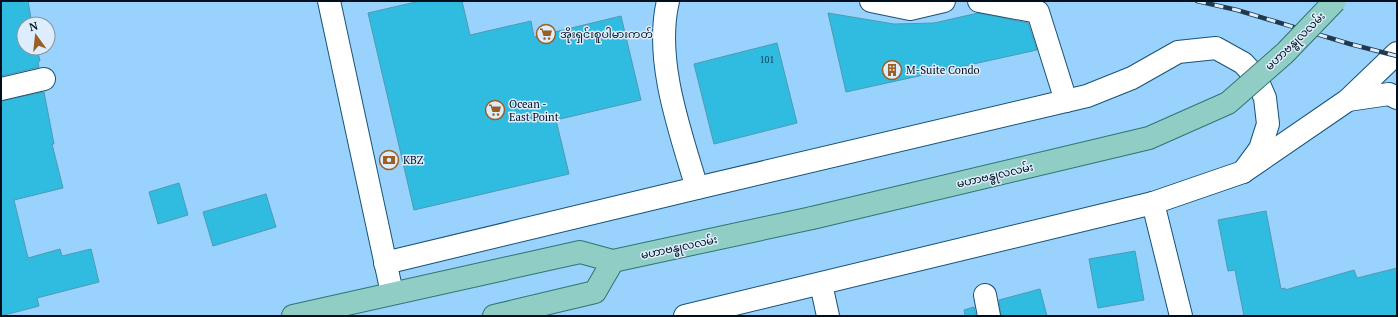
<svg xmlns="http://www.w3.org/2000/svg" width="1398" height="317" font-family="'PT Serif','Noto Sans Myanmar',serif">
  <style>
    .building { fill: #30bbe1; stroke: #4d9bb4 }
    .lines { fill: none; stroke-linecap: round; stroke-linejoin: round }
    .minor-casing { stroke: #185277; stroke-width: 24 }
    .major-casing { stroke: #2e7570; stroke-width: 24 }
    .minor { stroke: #fff; stroke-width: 22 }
    .major { stroke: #90cdc4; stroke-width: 22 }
    .rail-casing { stroke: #21394e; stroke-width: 4.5 }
    .rail { stroke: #ddedfb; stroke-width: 3; stroke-dasharray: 9; stroke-linecap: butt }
    .major-bridge-casing { stroke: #2e7570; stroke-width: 24; stroke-linecap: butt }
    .major-bridge { stroke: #90cdc4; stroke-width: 22 }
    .labels { text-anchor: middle; stroke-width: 3; stroke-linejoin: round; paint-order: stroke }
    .number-label { font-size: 9px; fill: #0c3a4f }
    .poi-label { font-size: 11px; fill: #000f1e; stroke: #ddedfb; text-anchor: start }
    .street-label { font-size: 11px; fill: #000f1e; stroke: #ddedfb }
  </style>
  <rect width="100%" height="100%" fill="#98d2fd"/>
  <g class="building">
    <polygon points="1,1 28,1 32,24 24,24 24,48 37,48 40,61 38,62 39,67 1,76"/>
    <polygon points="420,1 462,1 470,35 531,21 534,37 621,16 641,100 556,120 569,174 414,210 368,13"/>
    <polygon points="828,13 894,24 934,23 978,13 1028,23 1037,50 846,92"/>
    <polygon points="777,43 797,123 714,144 694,64"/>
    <polygon points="44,92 54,144 52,144 63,188 14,200 28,258 60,249 62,256 91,249 99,282 37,298 39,306 1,316 1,101"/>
    <polygon points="179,183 188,215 158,224 149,192"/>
    <polygon points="266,194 276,227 213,246 203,212"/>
    <polygon points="1266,211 1281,289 1285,288 1285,290 1354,270 1357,278 1397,268 1397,316 1244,316 1235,270 1228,271 1218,220"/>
    <polygon points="1135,251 1144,300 1098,308 1089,259"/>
    <polygon points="1040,289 1047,316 1001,316 999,300"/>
    <polygon points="974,307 976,316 965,316 964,310"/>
  </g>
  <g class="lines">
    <defs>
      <g id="minor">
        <polyline points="329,1 392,293"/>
        <path d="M668,1c-14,59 12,130 29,187"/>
        <polyline points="871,1 910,9 944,1"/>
        <polyline points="979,1 1038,12 1066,101"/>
        <polyline points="1,89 44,79"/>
        <polyline points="1348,100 1389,94 1397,98"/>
        <polyline points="1153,203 1181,316"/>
        <polyline points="385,263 697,188 1087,96 1132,78 1178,52 1216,48 1243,63 1256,77 1265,98 1268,124 1260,149 1243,172"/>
        <polyline points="821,284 828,316"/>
        <polyline points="985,295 989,316"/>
        <polyline points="685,316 1153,203 1243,172 1348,100 1397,53"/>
      </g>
      <g id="major">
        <polyline points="293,316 580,252 613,261 812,218"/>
        <polyline points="494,316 595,292 613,261"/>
      </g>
    </defs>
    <use href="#minor" class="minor-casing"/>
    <use href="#major" class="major-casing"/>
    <use href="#minor" class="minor"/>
    <use href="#major" class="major"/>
    <defs>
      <polyline id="rail" points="1197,1 1237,10 1350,44 1397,56"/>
    </defs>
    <use href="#rail" class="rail-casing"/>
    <use href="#rail" class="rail"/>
    <defs>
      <polyline id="major-bridge" points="812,218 1149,138 1228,103 1285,53 1335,1"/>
    </defs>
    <use href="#major-bridge" class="major-bridge-casing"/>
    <use href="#major-bridge" class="major-bridge"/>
  </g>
  <defs>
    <symbol id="supermarket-ring" viewBox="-11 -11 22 22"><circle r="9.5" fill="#ddedfb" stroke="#9c5f23" stroke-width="1.5"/><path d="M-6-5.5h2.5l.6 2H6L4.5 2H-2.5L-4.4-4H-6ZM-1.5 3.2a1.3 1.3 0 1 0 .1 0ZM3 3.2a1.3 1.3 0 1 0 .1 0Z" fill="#9c5f23"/></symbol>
    <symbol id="building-ring" viewBox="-11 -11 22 22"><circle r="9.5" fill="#ddedfb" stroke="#9c5f23" stroke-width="1.5"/><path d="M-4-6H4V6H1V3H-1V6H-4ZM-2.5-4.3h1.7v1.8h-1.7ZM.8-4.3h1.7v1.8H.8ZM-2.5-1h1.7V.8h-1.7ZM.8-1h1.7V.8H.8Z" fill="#9c5f23"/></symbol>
    <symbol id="bank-ring" viewBox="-11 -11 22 22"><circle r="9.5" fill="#ddedfb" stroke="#9c5f23" stroke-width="1.5"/><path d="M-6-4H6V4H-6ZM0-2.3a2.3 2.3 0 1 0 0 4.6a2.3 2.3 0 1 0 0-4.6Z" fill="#9c5f23"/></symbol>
  </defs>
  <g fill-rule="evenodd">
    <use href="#supermarket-ring" x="535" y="23" width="22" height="22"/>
    <use href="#building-ring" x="881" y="59" width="22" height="22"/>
    <use href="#supermarket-ring" x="484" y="99" width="22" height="22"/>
    <use href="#bank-ring" x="378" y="149" width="22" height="22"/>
  </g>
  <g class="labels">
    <g class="number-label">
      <text x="767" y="63">101</text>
    </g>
    <g class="poi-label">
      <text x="560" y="38">အိုးရှင်းစူပါမားကတ်</text>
      <text x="906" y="74">M-Suite Condo</text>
      <text x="509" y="108">Ocean -<tspan x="509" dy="13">East Point</tspan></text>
      <text x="403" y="164">KBZ</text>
    </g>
    <g class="street-label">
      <text transform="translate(1295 41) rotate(-44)" y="4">မဟာဗန္ဓုလလမ်း</text>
      <text transform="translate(995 175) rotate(-13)" y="4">မဟာဗန္ဓုလလမ်း</text>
      <text transform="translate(679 247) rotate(-12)" y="4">မဟာဗန္ဓုလလမ်း</text>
    </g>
  </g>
  <rect width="1398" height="317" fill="none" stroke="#000f1e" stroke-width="4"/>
  <g transform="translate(36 36) rotate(345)"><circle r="19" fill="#ddedfb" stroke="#8594a3"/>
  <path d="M0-3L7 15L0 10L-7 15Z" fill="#9c5f23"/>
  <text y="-6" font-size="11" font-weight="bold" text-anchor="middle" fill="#000f1e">N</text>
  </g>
</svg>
